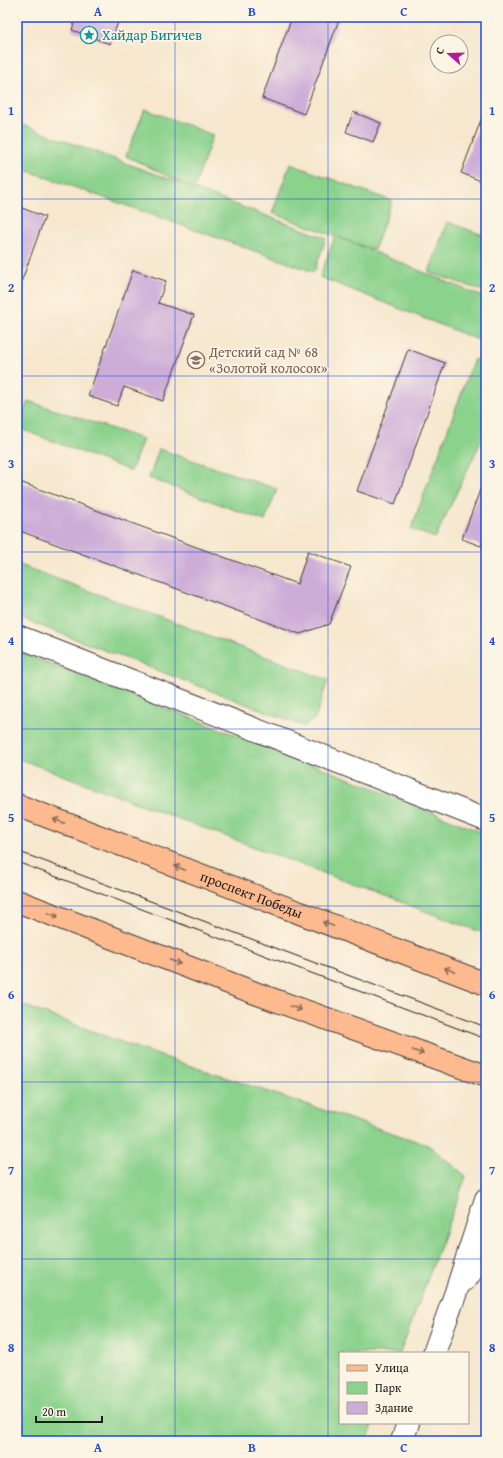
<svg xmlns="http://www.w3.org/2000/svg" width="503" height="1458" font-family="'Gentium Book Plus',serif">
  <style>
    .green { fill: #8bd28d; stroke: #547754 }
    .building { fill: #cdadd8 }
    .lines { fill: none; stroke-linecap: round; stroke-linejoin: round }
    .minor-casing { stroke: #3d3a37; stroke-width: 24 }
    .major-casing { stroke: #3d3a37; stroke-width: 24 }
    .minor { stroke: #fff; stroke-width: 22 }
    .major { stroke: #fcba8e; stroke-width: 22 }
    .tram { stroke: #1c1c1c; stroke-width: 1 }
    .oneway { stroke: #8c6b55 }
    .grid { fill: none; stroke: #1d4ed8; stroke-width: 1; stroke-opacity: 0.55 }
    .labels { text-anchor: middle; stroke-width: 3.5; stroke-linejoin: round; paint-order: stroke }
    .culture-label { font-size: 14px; fill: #0d838f; stroke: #fcf5e5; text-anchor: start }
    .education-label { font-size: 14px; fill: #785e54; stroke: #fcf5e5; text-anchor: start }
    .street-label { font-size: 14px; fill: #1c1c1c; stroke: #fcf5e5 }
    .neatline { fill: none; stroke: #1d4ed8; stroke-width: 1.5 }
    .grid-label { font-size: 13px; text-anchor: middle; font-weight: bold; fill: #1d4ed8 }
  </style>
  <rect width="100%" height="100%" fill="#fcf5e5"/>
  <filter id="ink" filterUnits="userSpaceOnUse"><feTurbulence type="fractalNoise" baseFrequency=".025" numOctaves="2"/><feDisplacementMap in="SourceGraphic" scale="8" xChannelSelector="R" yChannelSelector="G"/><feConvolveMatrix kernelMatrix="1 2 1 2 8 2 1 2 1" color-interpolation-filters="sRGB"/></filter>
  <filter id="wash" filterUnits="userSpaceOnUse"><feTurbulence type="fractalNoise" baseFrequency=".012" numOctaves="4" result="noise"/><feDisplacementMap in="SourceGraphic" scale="16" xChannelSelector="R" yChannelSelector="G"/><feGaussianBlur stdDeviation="0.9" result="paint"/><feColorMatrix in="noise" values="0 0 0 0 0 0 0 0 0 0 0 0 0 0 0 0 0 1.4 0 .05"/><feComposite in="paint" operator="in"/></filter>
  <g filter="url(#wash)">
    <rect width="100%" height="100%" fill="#f6e7ce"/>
    <g class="green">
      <polygon points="145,109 213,135 194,189 326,238 314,272 17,167 17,123 193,188 126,156"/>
      <polygon points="290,164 392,201 374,250 338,237 486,298 486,343 320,277 335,236 272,213"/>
      <polygon points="447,222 486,236 486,292 429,272"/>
      <polygon points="474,359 486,363 486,431 435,538 411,529"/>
      <polygon points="28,401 143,439 131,471 18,428"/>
      <polygon points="159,449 277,489 265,521 149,478"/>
      <polygon points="17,564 328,680 315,719 304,726 17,617"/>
      <polygon points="17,651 366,785 486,834 486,934 17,758"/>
      <polygon points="17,1003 140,1049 428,1145 466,1176 400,1353 340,1353 340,1423 374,1423 367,1441 17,1441"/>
    </g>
    <g id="blocks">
      <g class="building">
        <polygon points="76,17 120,17 110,44 72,30"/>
        <polygon points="292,17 340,17 304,114 262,98"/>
        <polygon points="353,112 381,123 373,142 346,132"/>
        <polygon points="484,112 486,113 486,183 461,173"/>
        <polygon points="17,206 45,217 19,288 17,288"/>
        <polygon points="133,270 166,281 158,303 194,315 163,401 124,387 117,406 88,396"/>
        <polygon points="408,349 445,363 395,504 357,491"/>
        <polygon points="484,479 486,479 486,532 481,546 462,539"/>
        <polygon points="17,481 297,584 308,551 351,567 329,624 300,634 17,530"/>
      </g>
    </g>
  </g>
  <g filter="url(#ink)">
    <use href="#blocks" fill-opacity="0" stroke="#3d3a37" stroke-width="1"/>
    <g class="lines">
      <defs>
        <g id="minor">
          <polyline points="17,636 486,820"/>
          <polyline points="465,1280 486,1253"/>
          <polyline points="434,1353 456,1292 486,1199"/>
          <polyline points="402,1441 408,1423"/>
        </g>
        <g id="major">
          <path id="s1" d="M17,805l469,179"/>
          <polyline points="17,901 255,993 486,1076"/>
        </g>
      </defs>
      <use href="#minor" class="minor-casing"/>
      <use href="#major" class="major-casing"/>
      <use href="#minor" class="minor"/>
      <use href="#major" class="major"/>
      <g class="tram">
        <polyline points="17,851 486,1027"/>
        <polyline points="17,862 486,1039"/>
      </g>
    </g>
    <defs><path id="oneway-shaft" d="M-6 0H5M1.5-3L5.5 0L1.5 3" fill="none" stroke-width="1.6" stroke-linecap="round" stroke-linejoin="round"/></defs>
    <g class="oneway">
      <use href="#oneway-shaft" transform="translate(59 821) rotate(-159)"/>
      <use href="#oneway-shaft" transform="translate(180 868) rotate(-159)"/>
      <use href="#oneway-shaft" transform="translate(53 915) rotate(21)"/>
      <use href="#oneway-shaft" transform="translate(328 924) rotate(-159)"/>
      <use href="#oneway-shaft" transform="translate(175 962) rotate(21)"/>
      <use href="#oneway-shaft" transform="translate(450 970) rotate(-159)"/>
      <use href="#oneway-shaft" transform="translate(296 1008) rotate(20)"/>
      <use href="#oneway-shaft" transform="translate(418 1052) rotate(20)"/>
    </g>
  </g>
  <path class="grid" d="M175,17v1424M328,17v1424M17,199h469M17,376h469M17,552h469M17,729h469M17,906h469M17,1082h469M17,1259h469"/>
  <defs>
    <symbol id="sight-ring" viewBox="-11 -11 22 22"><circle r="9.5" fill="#fcf5e5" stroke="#0f9aa8" stroke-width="1.5"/><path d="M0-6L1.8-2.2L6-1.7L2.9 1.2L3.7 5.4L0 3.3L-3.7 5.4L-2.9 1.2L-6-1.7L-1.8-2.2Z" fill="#0f9aa8"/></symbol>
    <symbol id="school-ring" viewBox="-11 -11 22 22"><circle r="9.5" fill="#fcf5e5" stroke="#8d6e63" stroke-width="1.5"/><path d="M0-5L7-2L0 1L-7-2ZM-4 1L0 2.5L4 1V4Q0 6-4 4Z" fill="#8d6e63"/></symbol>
  </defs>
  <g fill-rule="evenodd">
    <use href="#sight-ring" x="79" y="25" width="20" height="20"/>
    <use href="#school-ring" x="186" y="350" width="20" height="20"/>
  </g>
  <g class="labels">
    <g class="culture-label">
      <text x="102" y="40">Хайдар Бигичев</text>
    </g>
    <g class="education-label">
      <text x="209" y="357">Детский сад № 68<tspan x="209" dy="16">«Золотой колосок»</tspan></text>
    </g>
    <g class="street-label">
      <text dy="5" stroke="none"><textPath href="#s1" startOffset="251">проспект Победы</textPath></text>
    </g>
  </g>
  <rect width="503" height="1458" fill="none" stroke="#fcf5e5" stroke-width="44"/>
  <rect x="339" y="1352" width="130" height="72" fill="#fcf5e5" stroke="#a29e95"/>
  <rect x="347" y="1365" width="20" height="6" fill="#fcba8e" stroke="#a29e95"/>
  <text x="375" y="1372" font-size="12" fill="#1c1c1c">Улица</text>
  <rect x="347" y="1382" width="20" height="12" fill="#8bd28d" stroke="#a29e95"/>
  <text x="375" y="1392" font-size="12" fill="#1c1c1c">Парк</text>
  <rect x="347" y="1402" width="20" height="12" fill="#cdadd8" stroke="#a29e95"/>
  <text x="375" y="1412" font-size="12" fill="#1c1c1c">Здание</text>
  <g transform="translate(449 54) rotate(290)"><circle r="19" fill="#fcf5e5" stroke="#a29e95"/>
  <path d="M0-3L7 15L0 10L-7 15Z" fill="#b5179e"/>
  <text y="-6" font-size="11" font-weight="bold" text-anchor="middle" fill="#1c1c1c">С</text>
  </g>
  <path d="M36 1416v6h66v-6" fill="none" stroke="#1c1c1c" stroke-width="2"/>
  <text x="42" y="1416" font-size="12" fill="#1c1c1c" stroke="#fcf5e5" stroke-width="3" paint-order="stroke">20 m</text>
  <rect x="22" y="22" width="459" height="1414" class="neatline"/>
  <g class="grid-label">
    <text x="98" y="16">A</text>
    <text x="252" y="16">B</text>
    <text x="404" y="16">C</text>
    <text x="11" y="115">1</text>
    <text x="492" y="115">1</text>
    <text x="11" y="292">2</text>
    <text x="492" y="292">2</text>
    <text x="11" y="468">3</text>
    <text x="492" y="468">3</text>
    <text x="11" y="645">4</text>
    <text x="492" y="645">4</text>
    <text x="11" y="822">5</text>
    <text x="492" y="822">5</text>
    <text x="11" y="999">6</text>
    <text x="492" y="999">6</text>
    <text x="11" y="1175">7</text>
    <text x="492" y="1175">7</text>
    <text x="11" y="1352">8</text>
    <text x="492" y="1352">8</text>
    <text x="98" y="1452">A</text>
    <text x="252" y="1452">B</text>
    <text x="404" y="1452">C</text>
  </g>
</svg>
